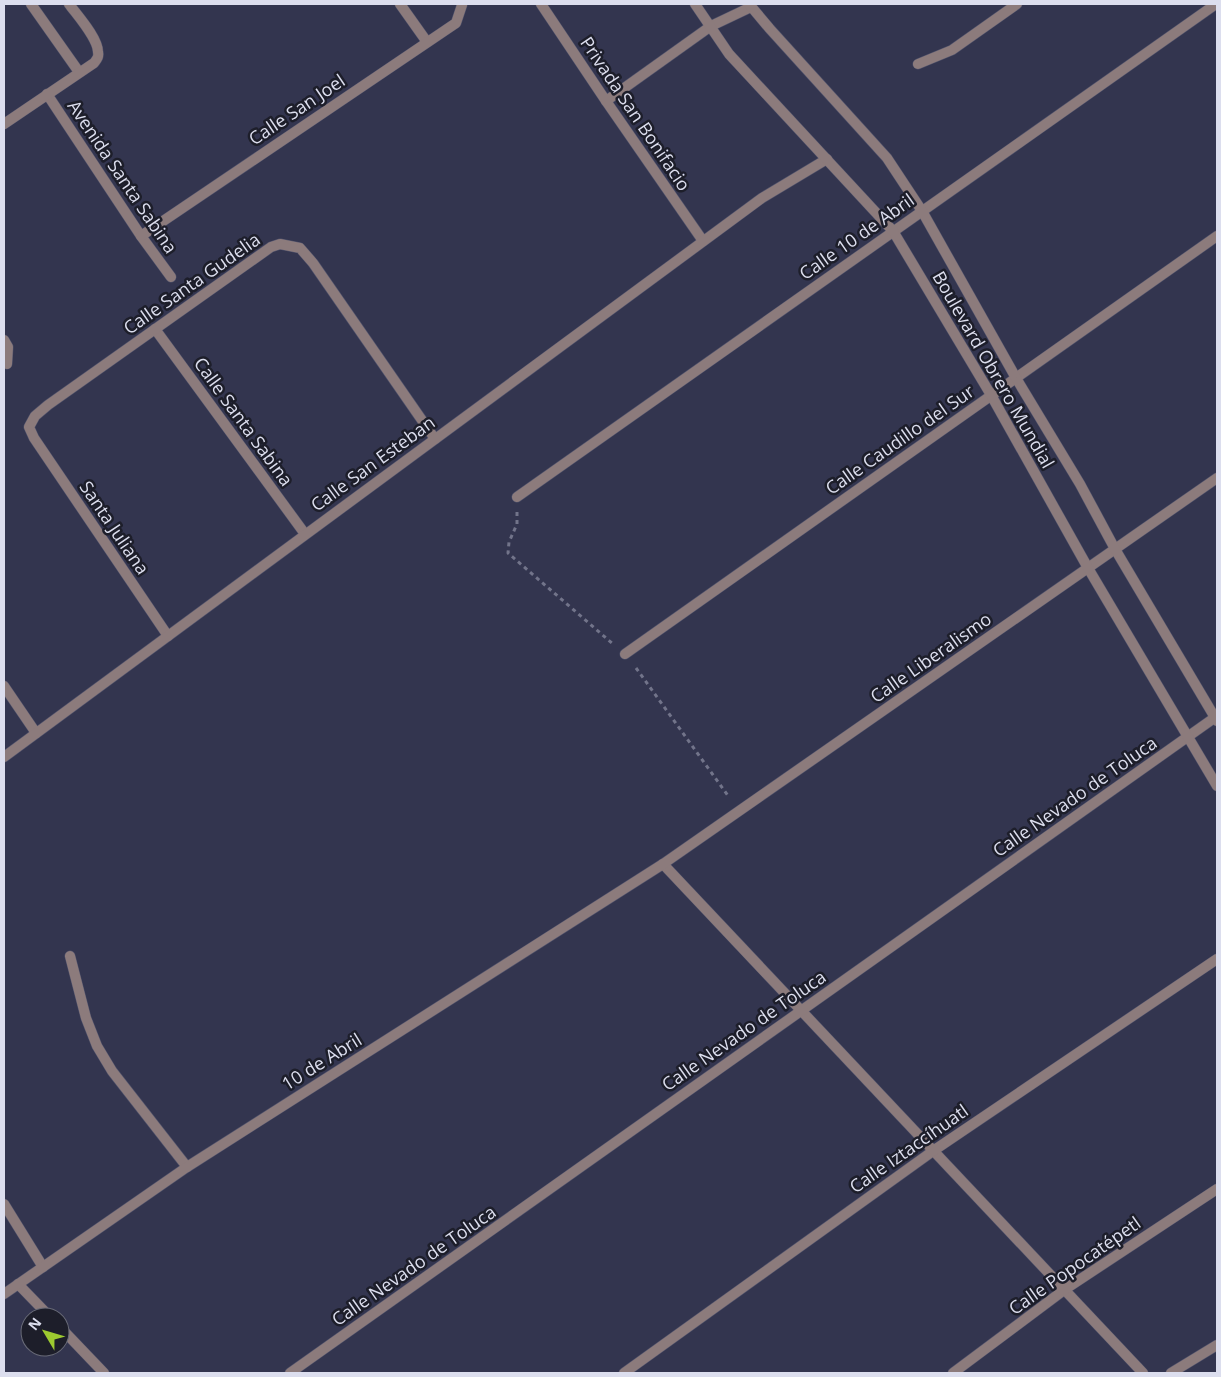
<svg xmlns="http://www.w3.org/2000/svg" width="1221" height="1377" font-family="'Open Sans',sans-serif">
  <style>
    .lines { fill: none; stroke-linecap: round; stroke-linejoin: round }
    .minor-casing { stroke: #51536c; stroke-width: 11 }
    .tertiary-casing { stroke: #51536c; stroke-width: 11 }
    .path { stroke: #72748a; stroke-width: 3; stroke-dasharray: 4 4; stroke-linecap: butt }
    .minor { stroke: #8c7b7c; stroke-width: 10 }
    .tertiary { stroke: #8c7b7c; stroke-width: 10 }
    .labels { text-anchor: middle; stroke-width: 5; stroke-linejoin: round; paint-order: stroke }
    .street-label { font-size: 18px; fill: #dcdeee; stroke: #1d1e2a }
  </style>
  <rect width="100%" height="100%" fill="#33354f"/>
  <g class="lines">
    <defs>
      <g id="minor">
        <polyline points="31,4 79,72"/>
        <polyline points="400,4 427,42"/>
        <polyline points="541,4 606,101 703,241"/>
        <polyline points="918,64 952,50 1017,4"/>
        <polyline points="47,94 141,236 171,277"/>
        <polyline points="606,101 711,26 751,7"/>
        <path d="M4,124l90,-61c3,-4 5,-6 4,-11 0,-14 -21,-37 -29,-48"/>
        <polyline points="141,236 456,23 462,5"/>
        <polyline points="155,329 305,534"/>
        <polyline points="4,340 8,347 7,364"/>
        <polyline points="517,497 1216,4"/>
        <polyline points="168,636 34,438 29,427 35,416 48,405 271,247 280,244 300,248 313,263 435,439"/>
        <polyline points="625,654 1217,236"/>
        <polyline points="4,686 36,733"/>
        <polyline points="4,757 762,198 827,159"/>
        <polyline points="663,864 1143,1373"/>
        <polyline points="70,956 86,1018 97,1046 112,1071 187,1167"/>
        <polyline points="4,1204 43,1267"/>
        <polyline points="18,1284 50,1317"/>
        <polyline points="4,1294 187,1167 663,864 1217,478"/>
        <polyline points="60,1327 104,1373"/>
        <polyline points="290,1373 1217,716"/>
        <polyline points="624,1373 933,1151 1217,959"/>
        <polyline points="953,1373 1064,1290 1217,1189"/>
        <polyline points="1171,1373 1217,1345"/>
      </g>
      <g id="tertiary">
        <polyline points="695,4 729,54 893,231 991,395 1088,568 1217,786"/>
        <polyline points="749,4 770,29 887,158 922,211 1016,378 1080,484 1115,549 1217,721"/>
      </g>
    </defs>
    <use href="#minor" class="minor-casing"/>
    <use href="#tertiary" class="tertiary-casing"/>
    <g class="path">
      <polyline points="517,512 517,524 509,542 508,553 613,644"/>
      <polyline points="636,668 729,797"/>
    </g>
    <use href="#minor" class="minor"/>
    <use href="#tertiary" class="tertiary"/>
  </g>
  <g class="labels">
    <g class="street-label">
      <text transform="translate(297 110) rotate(-34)" y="6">Calle San Joel</text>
      <text transform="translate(635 114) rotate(56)" y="6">Privada San Bonifacio</text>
      <text transform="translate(122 177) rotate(56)" y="6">Avenida Santa Sabina</text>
      <text transform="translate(857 237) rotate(-35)" y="6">Calle 10 de Abril</text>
      <text transform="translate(192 284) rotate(-35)" y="6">Calle Santa Gudelia</text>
      <text transform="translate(993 370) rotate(60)" y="6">Boulevard Obrero Mundial</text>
      <text transform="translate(243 422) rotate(54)" y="6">Calle Santa Sabina</text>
      <text transform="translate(900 440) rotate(-35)" y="6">Calle Caudillo del Sur</text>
      <text transform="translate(373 464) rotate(-36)" y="6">Calle San Esteban</text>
      <text transform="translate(114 528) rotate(56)" y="6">Santa Juliana</text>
      <text transform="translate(931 658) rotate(-35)" y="6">Calle Liberalismo</text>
      <text transform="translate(1075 797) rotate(-35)" y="6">Calle Nevado de Toluca</text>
      <text transform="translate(744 1031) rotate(-35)" y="6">Calle Nevado de Toluca</text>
      <text transform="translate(322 1062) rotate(-32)" y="6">10 de Abril</text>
      <text transform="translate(909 1149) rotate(-35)" y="6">Calle Iztaccíhuatl</text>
      <text transform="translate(414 1266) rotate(-35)" y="6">Calle Nevado de Toluca</text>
      <text transform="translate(1075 1266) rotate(-35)" y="6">Calle Popocatépetl</text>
    </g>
  </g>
  <rect width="1221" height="1377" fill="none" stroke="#dcdeee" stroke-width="10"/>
  <g transform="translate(45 1332) rotate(308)"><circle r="24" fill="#1d1e2a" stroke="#696b78"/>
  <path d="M0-4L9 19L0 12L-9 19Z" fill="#9dca30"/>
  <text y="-8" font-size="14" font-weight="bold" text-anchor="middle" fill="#dcdeee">N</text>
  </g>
</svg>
